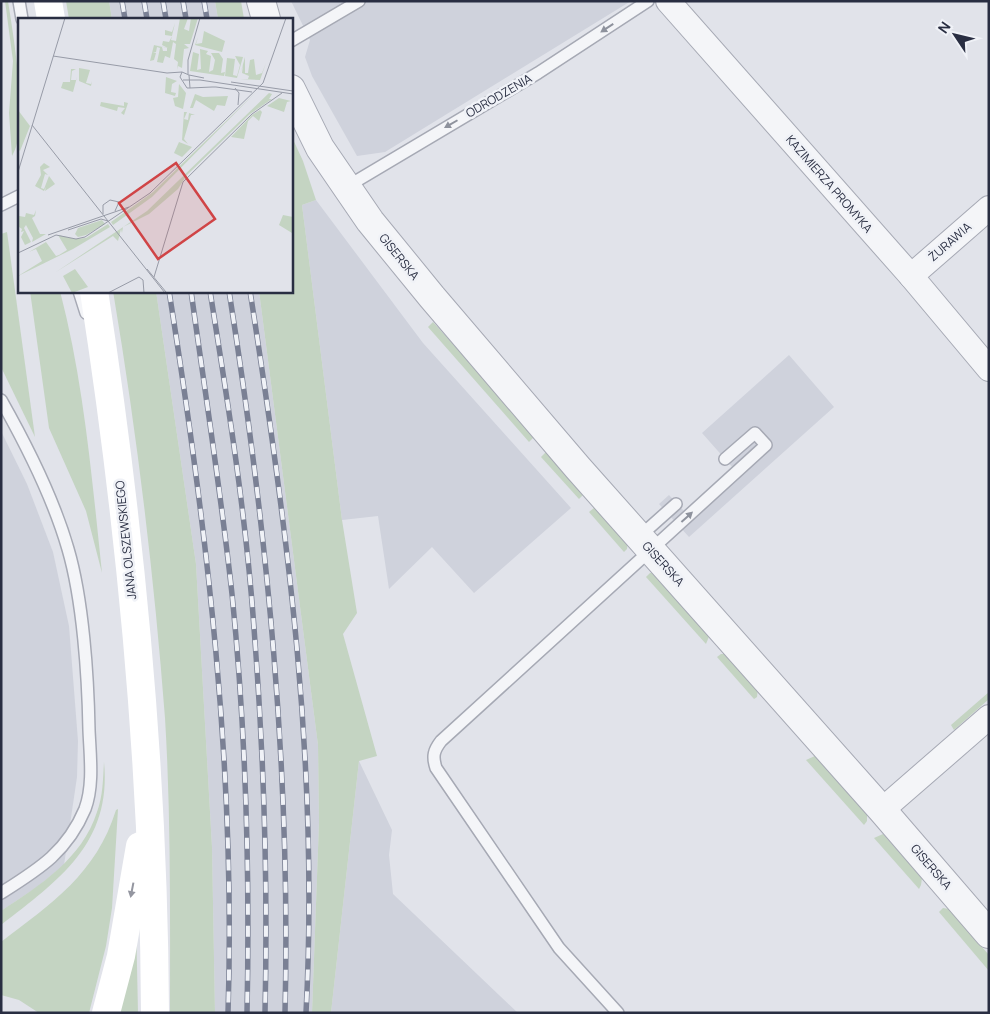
<svg xmlns="http://www.w3.org/2000/svg" width="990" height="1014" font-family="Manrope,sans-serif">
  <style>
    .built { fill: #cfd2dc }
    .green { fill: #c4d4c2 }
    .lines { fill: none; stroke-linecap: round; stroke-linejoin: round }
    .service-casing { stroke: #a6a9b4; stroke-width: 14 }
    .minor-casing { stroke: #a6a9b4; stroke-width: 26 }
    .tertiary-casing { stroke: #a6a9b4; stroke-width: 30 }
    .service { stroke: #f4f5f8; stroke-width: 11 }
    .minor { stroke: #f4f5f8; stroke-width: 24 }
    .tertiary { stroke: #f4f5f8; stroke-width: 28 }
    .secondary { stroke: #fff; stroke-width: 28 }
    .rail-casing { stroke: #7a8094; stroke-width: 5.5 }
    .rail { stroke: #f0f2f7; stroke-width: 4; stroke-dasharray: 11; stroke-linecap: butt }
    .oneway { fill: #8e929d }
    .oneway2 { fill: #9496a0 }
    .labels { text-anchor: middle; stroke-width: 5; stroke-linejoin: round; paint-order: stroke }
    .street-label { font-size: 12px; fill: #292e42; stroke: #f0f2f7 }
    .inset-road { fill: none; stroke: #979ba7; stroke-width: 1 }
    .view { fill: #d04446; fill-opacity: 0.15; stroke: #d04446; stroke-width: 2.5 }
    .inset-edge { fill: none; stroke: #292e42; stroke-width: 2.5 }
  </style>
  <rect width="100%" height="100%" fill="#e1e3ea"/>
  <g class="built">
    <polygon points="109,1 215,1 218,19 112,19"/>
    <polygon points="291,1 631,1 385,152 357,156 312,76 305,57 310,40"/>
    <polygon points="316,200 423,343 571,508 474,593 432,547 389,589 378,516 342,520 302,205"/>
    <polygon points="156,291 259,291 318,745 319,822 312,1013 215,1013 212,847 196,564"/>
    <polygon points="789,355 834,407 689,537 659,504 669,495 684,511 733,468 702,433"/>
    <polygon points="1,431 27,484 53,552 69,626 78,741 77,777 64,865 37,887 1,911"/>
    <polygon points="359,761 392,830 389,855 393,894 518,1013 331,1013"/>
  </g>
  <g class="green">
    <path d="M5,1h3c5,33 22,129 4,155l-3,-43 4,-52z"/>
    <polygon points="66,1 109,1 112,19 69,19"/>
    <polygon points="215,1 241,1 244,19 218,19"/>
    <polygon points="291,135 303,161 316,200 302,205 342,520 357,613 343,634 377,756 359,761 331,1013 312,1013 319,822 318,745 259,291 291,291"/>
    <polygon points="7,232 35,437 1,367 1,234"/>
    <path d="M30,291h30c24,92 32,188 42,282l-16,-62 -37,-83z"/>
    <path d="M113,291h43l40,273 16,283 3,166h-45c0,-98 1,-197 -5,-295 -11,-143 -28,-285 -52,-427z"/>
    <polygon points="433,322 534,433 534,437 529,442 428,327"/>
    <polygon points="546,452 583,489 583,495 579,499 541,457"/>
    <polygon points="600,507 628,539 627,549 624,552 589,512 594,508"/>
    <polygon points="650,573 655,573 710,634 706,644 646,577"/>
    <polygon points="721,654 727,654 758,688 757,697 754,699 717,657"/>
    <polygon points="989,692 989,699 954,730 951,725"/>
    <polygon points="817,755 867,814 867,821 864,825 806,760"/>
    <path d="M104,762c8,81 -45,118 -103,163v-14c39,-26 81,-52 96,-99 6,-16 6,-33 7,-50z"/>
    <path d="M118,809l-6,99 -6,38 -17,67h-50l-20,-13 -18,-5v-53c51,-39 95,-68 115,-132z"/>
    <polygon points="883,834 922,878 921,885 919,889 874,838"/>
    <polygon points="943,908 949,909 989,955 989,971 939,912"/>
    <polygon points="136,919 138,1013 116,1013"/>
  </g>
  <g class="lines">
    <defs>
      <g id="service">
        <polyline points="19,1 22,19"/>
        <polyline points="291,41 359,1"/>
        <polyline points="348,186 538,73 648,1"/>
        <polyline points="1,205 19,196"/>
        <polyline points="79,291 86,313"/>
        <path d="M1,400c26,46 52,97 67,149 15,51 20,127 21,181 1,25 5,55 -4,79 -18,43 -46,60 -84,84"/>
        <polyline points="639,537 676,504"/>
        <path d="M618,1013l-59,-65 -123,-180c-4,-12 -2,-18 5,-27l325,-296 -11,-12 -30,26"/>
      </g>
      <g id="minor">
        <polyline points="668,1 911,276 989,369"/>
        <polyline points="911,276 989,208"/>
        <polyline points="882,810 989,717"/>
      </g>
      <g id="tertiary">
        <polyline points="261,1 266,19"/>
        <polyline points="291,89 320,148 370,221 432,297 578,468 882,810 989,934"/>
      </g>
    </defs>
    <use href="#service" class="service-casing"/>
    <use href="#minor" class="minor-casing"/>
    <use href="#tertiary" class="tertiary-casing"/>
    <use href="#service" class="service"/>
    <use href="#minor" class="minor"/>
    <use href="#tertiary" class="tertiary"/>
    <g class="secondary">
      <polyline points="48,1 51,19"/>
      <path d="M94,291c37,239 60,480 61,722"/>
      <polyline points="106,1013 121,956 140,846"/>
    </g>
    <defs>
      <g id="rail">
        <polyline points="122,1 125,19"/>
        <polyline points="144,1 147,19"/>
        <polyline points="163,1 166,19"/>
        <polyline points="183,1 186,19"/>
        <polyline points="204,1 207,19"/>
        <path d="M169,291c38,238 67,480 59,722"/>
        <path d="M191,291c14,101 30,202 41,303 14,139 18,279 15,419"/>
        <path d="M210,291c18,112 36,224 44,337 10,128 14,256 11,385"/>
        <path d="M229,291c38,239 62,480 56,722"/>
        <path d="M250,291c38,242 69,476 56,722"/>
      </g>
    </defs>
    <use href="#rail" class="rail-casing"/>
    <use href="#rail" class="rail"/>
  </g>
  <defs><path id="oneway-solid" d="M-6-.8H1V-3.2L6.5 0L1 3.2V.8H-6Z" transform="scale(1.25)"/></defs>
  <g class="oneway">
    <use href="#oneway-solid" transform="translate(607 28) rotate(147)"/>
    <use href="#oneway-solid" transform="translate(451 124) rotate(150)"/>
    <use href="#oneway-solid" transform="translate(687 517) rotate(-42)"/>
  </g>
  <use class="oneway2" href="#oneway-solid" transform="translate(132 890) rotate(101)"/>
  <g class="labels">
    <g class="street-label">
      <text transform="translate(499 96) rotate(-30)" y="4">ODRODZENIA</text>
      <text transform="translate(829 184) rotate(49)" y="4">KAZIMIERZA PROMYKA</text>
      <text transform="translate(950 242) rotate(-41)" y="4">ŻURAWIA</text>
      <text transform="translate(399 257) rotate(51)" y="4">GISERSKA</text>
      <text transform="translate(126 540) rotate(-96)" y="4">JANA OLSZEWSKIEGO</text>
      <text transform="translate(663 564) rotate(48)" y="4">GISERSKA</text>
      <text transform="translate(931 867) rotate(49)" y="4">GISERSKA</text>
    </g>
  </g>
  <g transform="translate(18 18)">
    <rect width="275" height="275" fill="#e1e3ea"/>
    <path d="M162,0h8l-4,11 5,2 2,-13h7l-8,26h-6l5,4 -5,1 -2,19 -4,-2 -1,4 1,-8 -4,-3 2,-15 -3,-2 -3,16 -5,-2 -2,7 -6,-1 3,-14 -3,-1 -1,5h-3l3,1 -2,7 -4,1 4,-16 8,2 1,4h4v-3l-11,-3 12,3 -6,-3 1,-4 6,1 3,-6 -7,-1v-5l7,2 3,-9 -4,17 5,1zM186,13l21,10 -3,11 -27,-7 3,-8 -2,7 6,-1zM182,31l8,2 -2,3 5,2 -2,16 4,-2 2,-10 -4,-7h8l4,6 -2,14 4,-1 -1,4 -34,-5 3,-19 6,2 -2,16 4,-1zM217,38l8,1 -6,21 -12,-2 2,-18 8,1 -2,16 4,1 3,-11zM227,39v16h3l2,-13 4,-1 2,16 6,-2 4,-10 -6,17 -20,-1h8l1,-3 -7,-3 1,-8 -3,10zM61,50l11,2 -4,13 5,1 1,-3 -1,5 -12,-5zM53,51h5l-4,2 -1,9h5l1,-3 -4,15 -12,-4 2,-6h7zM148,59l11,4 -5,3 -1,8 5,1 -1,3 -10,-3zM161,66l7,9 -3,16 -8,-3 -2,-8 5,-1zM238,74l-104,105 -39,28 -2,-3 42,-30zM251,75l3,1 -3,5h3l-22,15 -63,61 -9,14 -29,25 -26,13 -1,6 -1,-4 -3,12 -5,-5 -57,36 91,-61zM177,76l8,3 25,-1 -3,10 -8,-1 -3,6 -18,-11 -3,8h-3zM261,80l12,3 -4,1 -3,10 -17,-6zM83,84l23,4v-4l4,1 -4,12 -3,-2 4,-5 -7,-1 -1,4 -17,-5zM0,92l12,16 -10,25 -2,-2zM242,92l2,2 -3,9 -6,-5 -5,5 -4,18 -13,-2 21,-22zM166,94h3l-3,7 4,1 1,-7 6,2h-4l-7,24 4,5 -6,-4zM161,124l13,5 -10,10 -8,-4zM26,145l6,4 -7,3 5,5 -3,-1 -4,14 3,1 5,-13 6,8 -10,7 1,-4 -2,4 -9,-5 6,-11 -1,-8zM18,192l-1,6 -3,2 8,16h6l-14,8 1,-4 -7,-13 -2,3 7,14 -6,3 -4,-8 3,-6 -3,1 1,-3 -3,-2v-11l6,1 1,-4 8,2zM265,197l10,2 -1,16 -13,-8zM84,202l3,4 -19,11 -8,2 -3,-3 3,-6zM90,206l2,3 -37,22 -55,27 24,-15 -6,-12 -7,3 17,-10 10,14 3,-1 8,-5 -9,-15 17,4 11,-1zM57,251l13,18 -16,6 -9,-17z" fill="#c4d4c2"/>
    <path class="inset-road" d="M35,38l114,17 15,-1M170,56v-14l12,-42M171,57l15,3M165,62h17l93,14M213,64l62,9M172,70l-1,-13 -7,-3 -2,5 7,11h3l22,-1h4l36,5M217,70l4,5 -1,12M14,107l133,168M0,154l47,-154M85,196v-9l7,-5 9,2 -4,9M50,212l33,-11 7,2M30,217l81,-28M0,235l38,-18 20,4 9,-2 65,-44 113,-110 23,-65M129,251l19,23M136,259l29,-95 69,-68 30,-21M90,275l31,-16 4,3 1,13"/>
    <path class="view" d="M158,145l39,56 -57,40 -39,-56z"/>
    <rect width="275" height="275" class="inset-edge"/>
  </g>
  <rect width="990" height="1014" fill="none" stroke="#292e42" stroke-width="5"/>
  <g transform="translate(955 35) rotate(305)" stroke="#f0f2f7" stroke-width="4" paint-order="stroke">
  <path d="M0-4L9 19L0 12L-9 19Z" fill="#292e42"/>
  <text y="-8" font-size="14" font-weight="bold" text-anchor="middle" fill="#292e42">N</text>
  </g>
</svg>
